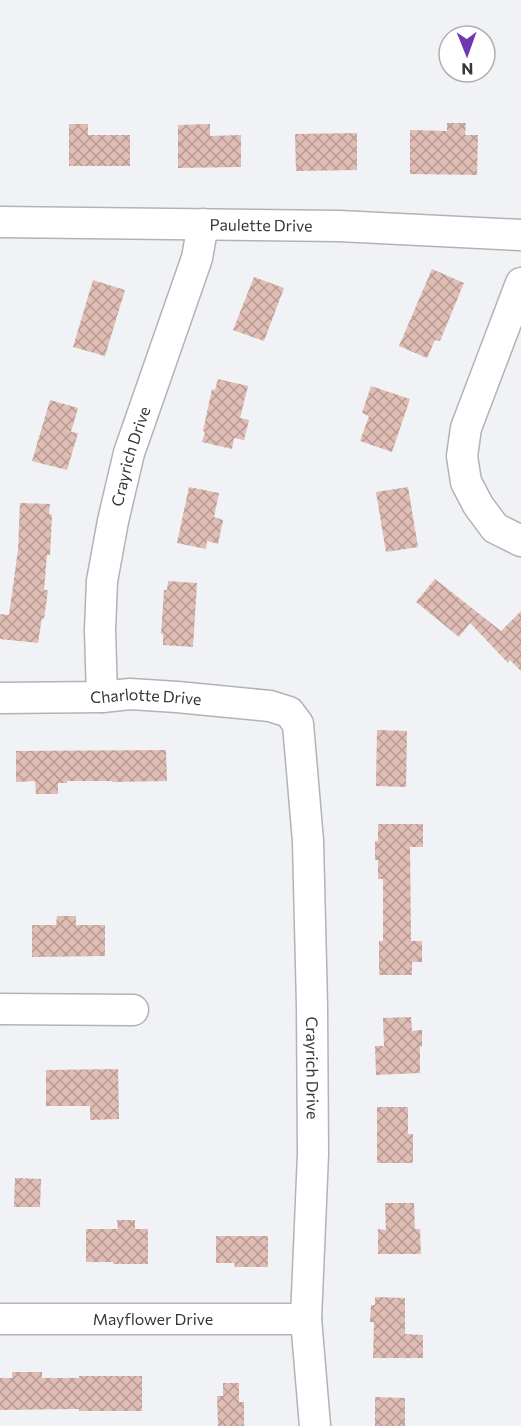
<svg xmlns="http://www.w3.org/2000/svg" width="521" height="1426" font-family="Commissioner,sans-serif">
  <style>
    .building { fill: url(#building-cross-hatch) }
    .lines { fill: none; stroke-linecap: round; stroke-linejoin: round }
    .minor-casing { stroke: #b2b3b6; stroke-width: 33 }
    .minor { stroke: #fff; stroke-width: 30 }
    .labels { text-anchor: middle; stroke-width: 5; stroke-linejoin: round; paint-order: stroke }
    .street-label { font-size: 16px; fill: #363738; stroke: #fff }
  </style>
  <defs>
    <pattern id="building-cross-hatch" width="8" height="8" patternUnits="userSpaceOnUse" patternTransform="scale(1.5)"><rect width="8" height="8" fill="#e0bdb4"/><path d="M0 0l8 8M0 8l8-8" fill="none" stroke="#b69a93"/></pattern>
  </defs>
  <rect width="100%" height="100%" fill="#f1f2f5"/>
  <g class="building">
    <polygon points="447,123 466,123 465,135 478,135 477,175 410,174 410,130 447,131"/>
    <polygon points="69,124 88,124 88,135 130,135 130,166 69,166"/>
    <polygon points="210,124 210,136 241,135 241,167 178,168 178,125"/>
    <polygon points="357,133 357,170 296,171 295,134"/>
    <polygon points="432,269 464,283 440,341 435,340 427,358 399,346"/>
    <polygon points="254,277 284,288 264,341 233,330"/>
    <polygon points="93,280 125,290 105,356 73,347"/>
    <polygon points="218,379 248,386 240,418 249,420 244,440 234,438 232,449 202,442 205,432 203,431 212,389 215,390"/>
    <polygon points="371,386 410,399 392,452 360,441 369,416 362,413"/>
    <polygon points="50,400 78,408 71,432 78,433 67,470 32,461"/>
    <polygon points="189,487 219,493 214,517 223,520 218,544 207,541 206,549 177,543"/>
    <polygon points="408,487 418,547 386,552 376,492"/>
    <polygon points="20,503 50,504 49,514 52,515 50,555 47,555 44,590 48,590 44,619 42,618 38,643 0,639 0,614 9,615 18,550"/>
    <polygon points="435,579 501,631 521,611 521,671 510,660 508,663 470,623 459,637 416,602"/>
    <polygon points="168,581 197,583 193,647 163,645 163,634 161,634 164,590 167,590"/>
    <polygon points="377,730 407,731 406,787 376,786"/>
    <polygon points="166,750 167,781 112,782 112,781 67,781 67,783 58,783 58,794 36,794 35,781 16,782 16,751"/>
    <polygon points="378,824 423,824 423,847 410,847 411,941 422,941 422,962 412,962 412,975 379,975 379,941 383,941 383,879 378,879 378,860 375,860 375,841 378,841"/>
    <polygon points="57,916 76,916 76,925 105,925 105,956 32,957 32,925 56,925"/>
    <polygon points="411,1017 412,1031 422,1030 422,1046 420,1046 420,1073 376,1075 375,1046 384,1046 383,1018"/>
    <polygon points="118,1069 119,1119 90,1120 90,1106 46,1106 46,1070"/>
    <polygon points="377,1107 408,1107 408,1134 413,1134 413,1163 377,1163"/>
    <polygon points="15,1178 41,1179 40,1207 14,1207"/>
    <polygon points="385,1203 414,1203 415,1229 420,1229 421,1254 378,1254 378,1229 386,1230"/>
    <polygon points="117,1220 135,1220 135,1229 148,1229 148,1264 113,1264 113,1262 86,1262 86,1229 118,1229"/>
    <polygon points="216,1236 268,1236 268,1267 235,1267 234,1263 216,1263"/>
    <polygon points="375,1297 405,1298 405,1334 423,1335 423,1358 373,1358 374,1322 370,1322 371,1305 375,1305"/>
    <polygon points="12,1372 42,1372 42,1378 79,1378 79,1376 142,1376 142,1411 79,1411 79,1409 0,1410 0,1378 12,1378"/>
    <polygon points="223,1383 239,1383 239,1402 244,1402 244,1426 218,1426 217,1396 223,1396"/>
    <polygon points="375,1397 405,1398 405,1426 375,1426"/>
  </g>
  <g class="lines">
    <defs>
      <g id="minor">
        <path id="s1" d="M0,222l339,4 182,9"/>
        <polyline points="521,283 466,428 462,456 466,482 478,505 495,528 521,541"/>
        <path id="s2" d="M102,697l-2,-67 2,-49 11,-60 16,-68 68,-195 6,-34"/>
        <path id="s3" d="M0,698l102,-1 28,-3 47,3 93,9 19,6 9,12 10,117 4,165 1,148 -7,165 9,107"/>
        <polyline points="0,1009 133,1010"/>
        <path id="s4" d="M0,1319h306"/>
      </g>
    </defs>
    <use href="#minor" class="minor-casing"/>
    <use href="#minor" class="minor"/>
  </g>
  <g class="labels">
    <g class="street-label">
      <text dy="6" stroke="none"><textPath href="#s1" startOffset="261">Paulette Drive</textPath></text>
      <text dy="6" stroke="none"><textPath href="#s2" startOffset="244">Crayrich Drive</textPath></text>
      <text dy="6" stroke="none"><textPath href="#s3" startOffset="146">Charlotte Drive</textPath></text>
      <text dy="6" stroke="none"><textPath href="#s3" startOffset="650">Crayrich Drive</textPath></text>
      <text dy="6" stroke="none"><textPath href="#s4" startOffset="153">Mayflower Drive</textPath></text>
    </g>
  </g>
  <g transform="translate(467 54) rotate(179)"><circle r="28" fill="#ffffff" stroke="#afafaf" stroke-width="1.5"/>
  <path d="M0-4.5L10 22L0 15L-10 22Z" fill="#7039b0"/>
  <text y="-9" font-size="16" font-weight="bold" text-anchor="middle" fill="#363738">N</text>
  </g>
</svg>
